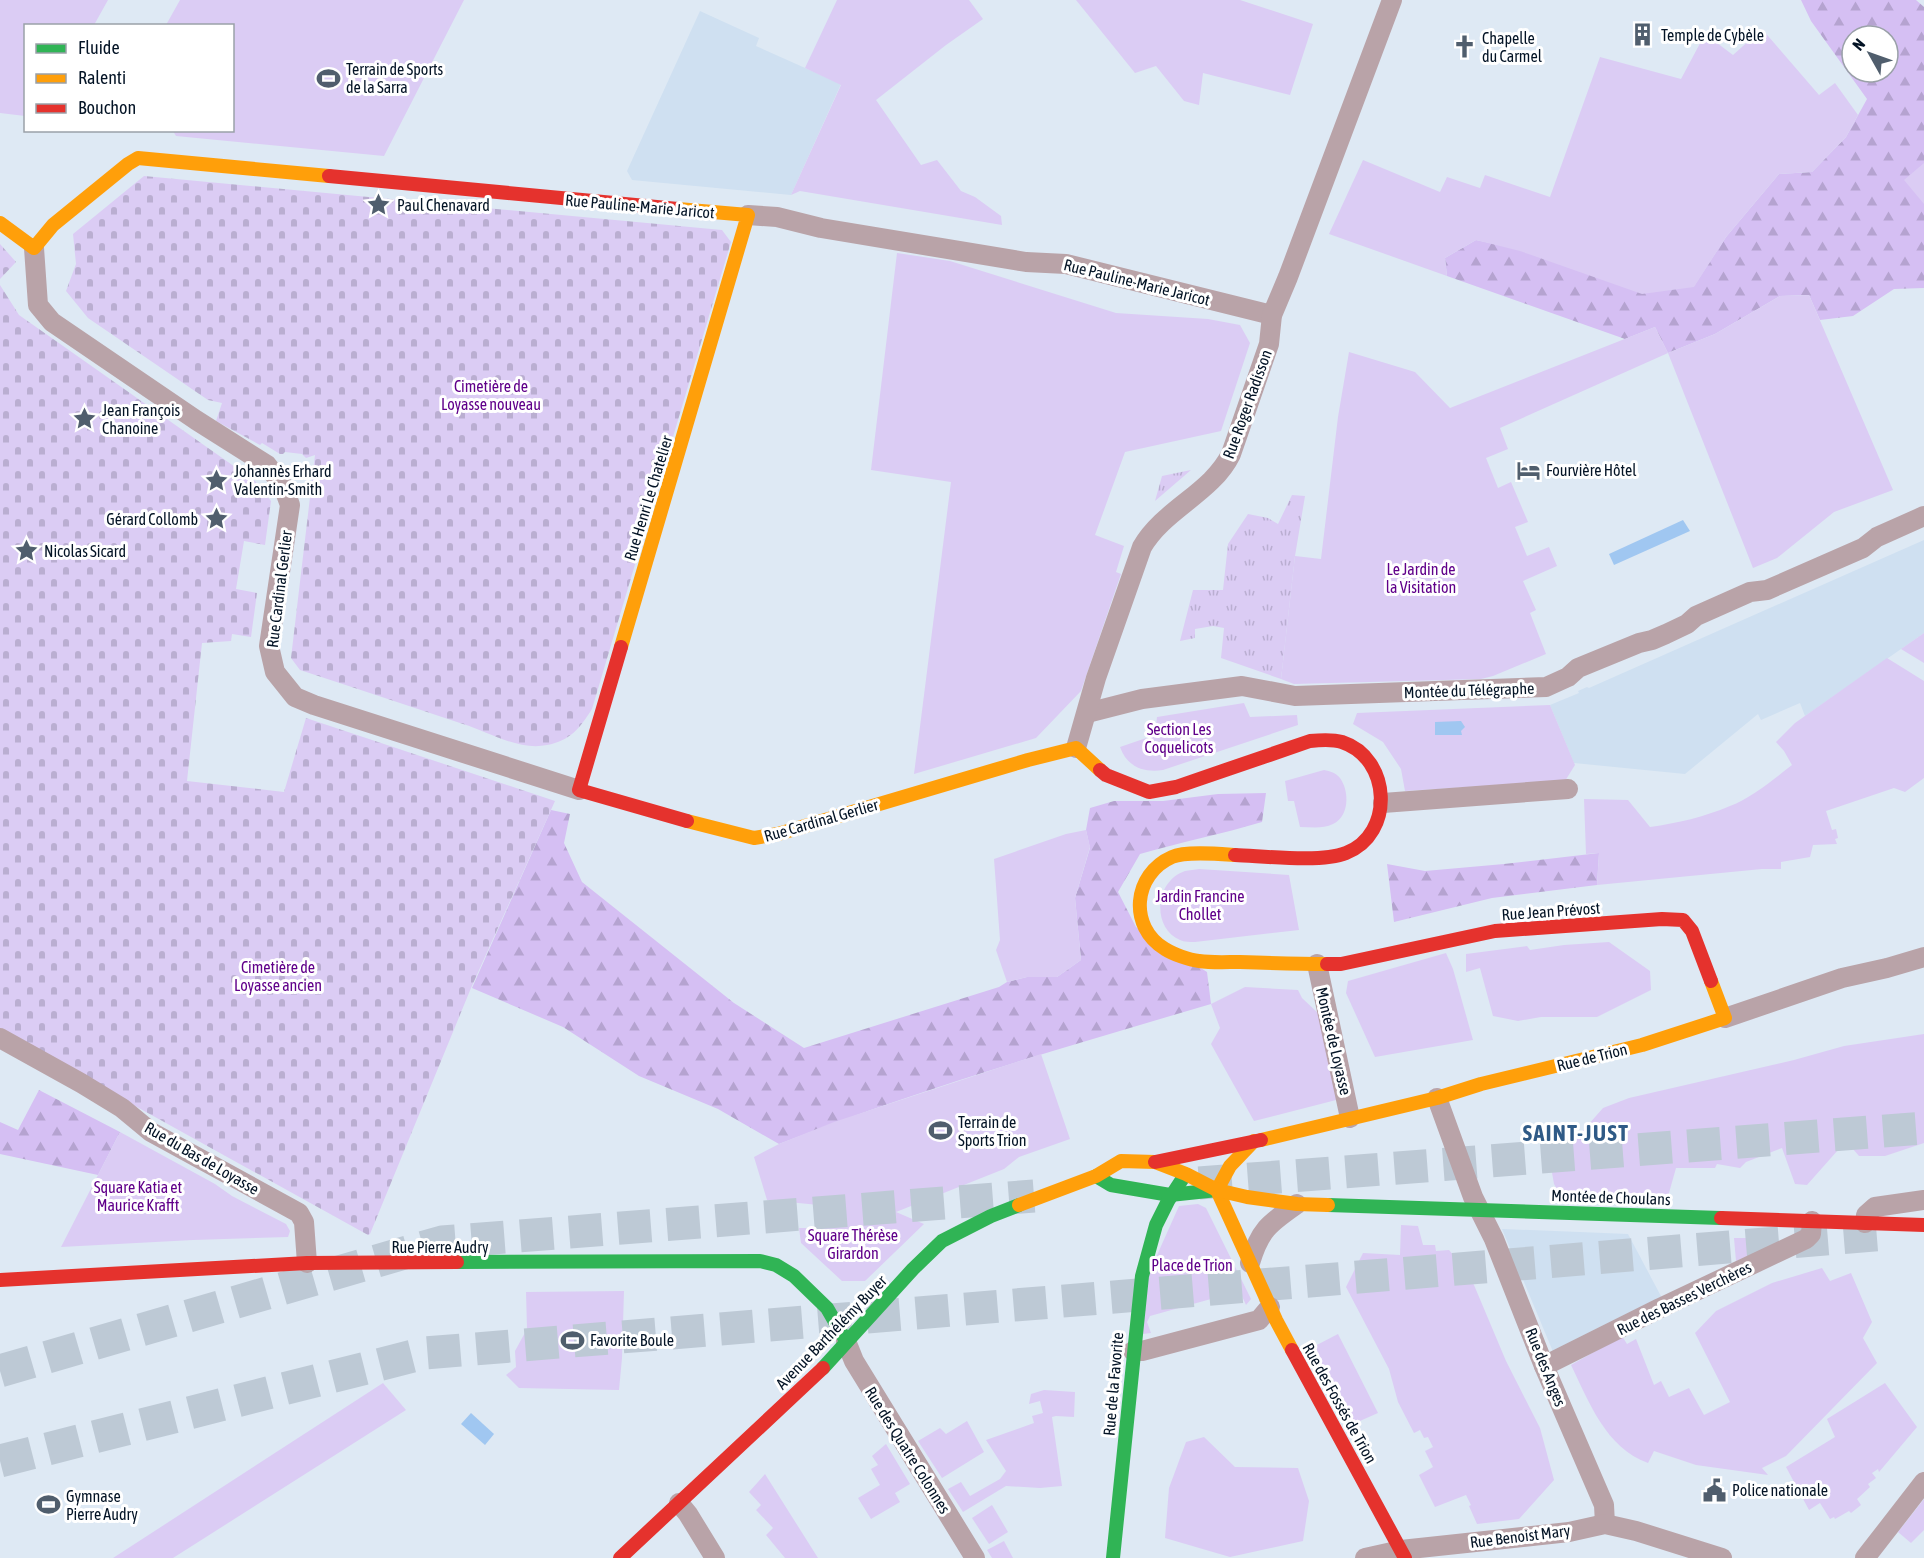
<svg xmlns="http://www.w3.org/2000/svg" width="1924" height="1558" font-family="'Asap Condensed',sans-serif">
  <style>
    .built { fill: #cfe0f1 }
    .grass { fill: url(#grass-tufts) }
    .forest { fill: url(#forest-firs); fill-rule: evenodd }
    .cemetery { fill: url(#cemetery-stones) }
    .green { fill: #dbccf4 }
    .water { fill: #a0c7f1 }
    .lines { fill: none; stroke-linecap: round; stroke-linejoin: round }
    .highway-tunnel { stroke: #bdc9d5; stroke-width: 33; stroke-dasharray: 33 16; stroke-linecap: butt }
    .street { stroke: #b9a3a8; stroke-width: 20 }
    .fast { stroke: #30b455; stroke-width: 14 }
    .slow { stroke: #ff9f0a; stroke-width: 14 }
    .jam { stroke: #e5322d; stroke-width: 14 }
    .labels { text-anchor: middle; stroke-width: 6; stroke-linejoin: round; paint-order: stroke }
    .poi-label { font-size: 16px; fill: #031325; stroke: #fff; text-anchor: start }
    .street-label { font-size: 16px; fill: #031325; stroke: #fff }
    .park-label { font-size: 16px; fill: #60008a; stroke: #fff }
    .district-label { font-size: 22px; font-weight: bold; letter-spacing: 1.5px; fill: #2f5a86; stroke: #fff }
  </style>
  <defs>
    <pattern id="grass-tufts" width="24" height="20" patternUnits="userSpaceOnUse" patternTransform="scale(1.5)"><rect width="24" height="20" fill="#dbccf4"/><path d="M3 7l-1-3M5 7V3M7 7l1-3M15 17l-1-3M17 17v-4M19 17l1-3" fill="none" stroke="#baaed1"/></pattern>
    <pattern id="forest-firs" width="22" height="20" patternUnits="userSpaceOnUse" patternTransform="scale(1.5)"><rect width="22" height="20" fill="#d5bff3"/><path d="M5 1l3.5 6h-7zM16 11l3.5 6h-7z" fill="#b5a3d0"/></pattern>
    <pattern id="cemetery-stones" width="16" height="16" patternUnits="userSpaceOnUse" patternTransform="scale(1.5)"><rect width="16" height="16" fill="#dbccf4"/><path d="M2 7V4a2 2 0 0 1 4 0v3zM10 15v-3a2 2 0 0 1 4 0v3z" fill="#baaed1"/></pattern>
  </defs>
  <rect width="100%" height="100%" fill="#dee9f4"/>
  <g class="built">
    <polygon points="700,11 759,38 756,46 841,84 791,195 632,180 627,171"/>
    <polygon points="1924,540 1924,633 1805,716 1800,703 1761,720 1758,714 1685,774 1574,763 1550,705 1579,693 1578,691 1587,687 1589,688"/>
    <polygon points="1502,1229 1628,1234 1663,1300 1554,1354"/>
  </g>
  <g class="grass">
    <polygon points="1191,470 1155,501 1162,476"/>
    <polygon points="1292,495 1305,496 1295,556 1281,679 1221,658 1224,628 1213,626 1195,629 1195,638 1180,641 1193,590 1223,590 1228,544 1248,514 1268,518 1278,524"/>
  </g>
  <g class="forest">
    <path d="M1801,0h115l8,7v281l-30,1 -41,27 -33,4 -11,-25 -29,1 -65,38 -47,19 -13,-26 -30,12 -178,-63 -2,-18 31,-18 218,46 32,-49 53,-63 33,-2 34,-35 21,-38 -56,-78zM1852,36h36v36h-36z"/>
    <path d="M1266,793l-4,29c-40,12 -81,20 -122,32l-22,38 18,35 71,45 4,32c-146,43 -291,85 -432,140l-61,-35 -79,-33 -76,-49 -91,-39 79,-178 19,4 -6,29 18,39 152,121 70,45 195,-61 8,-5 20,-5h30l24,-17 -6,-62 15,-50 -4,-18 4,-22 24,-7h49l55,-7z"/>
    <polygon points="1599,853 1597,885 1492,898 1394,922 1387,864 1425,871 1504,864"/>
    <polygon points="39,1090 120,1132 98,1175 0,1154 0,1122 18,1130"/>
  </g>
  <g class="cemetery">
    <path d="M144,176l578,54 9,12 -139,467c-12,19 -22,32 -45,36 -28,6 -58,-13 -84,-21 -54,-18 -108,-36 -163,-54l-9,-12 24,-203 -9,3 -4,-4 -17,-2 -2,2h-3l-18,-11 -2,2 -44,-24 6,-18 -14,-3 -120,-82 -22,-27 10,-27 -3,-30z"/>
    <polygon points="0,244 16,262 0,279"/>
    <polygon points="0,285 19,315 255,481 271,501 265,545 244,541 236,589 257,593 251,637 232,634 231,641 202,643 187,781 284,792 306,718 555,801 471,988 370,1234 368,1235 0,1031"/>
  </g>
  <g class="green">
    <polygon points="0,0 108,0 94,25 26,26 25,116 0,113"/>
    <polygon points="180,0 464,0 384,156 176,136 173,131 232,130 232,26 166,25"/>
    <polygon points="837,0 969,0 983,19 946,45 876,100 921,165 937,160 961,191 975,197 1001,216 1002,225 800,191 791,195 841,85 805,68"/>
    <polygon points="1076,0 1240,0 1313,24 1290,95 1203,73 1199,105 1184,101 1156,66 1135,73"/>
    <polygon points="1762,29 1819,95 1835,83 1858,115 1846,137 1812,172 1779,174 1726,237 1694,287 1642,294 1520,251 1476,240 1445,258 1447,276 1329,234 1363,160 1440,192 1447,177 1480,188 1485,175 1550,197 1600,57 1681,79 1705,34 1733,55"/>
    <polygon points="1924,163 1924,204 1904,180"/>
    <polygon points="897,253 950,261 1116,313 1208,319 1240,325 1250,343 1221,431 1125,452 1095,535 1124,546 1116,572 1121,574 1081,691 1036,738 914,774 951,482 871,470"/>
    <polygon points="1809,295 1893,490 1834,512 1777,558 1753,568 1668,353 1500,428 1508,449 1486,458 1498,488 1511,482 1528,522 1515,527 1527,556 1549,547 1557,566 1523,581 1536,610 1530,613 1546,654 1493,676 1481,679 1294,684 1281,679 1295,556 1321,559 1338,417 1349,352 1415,372 1450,408 1655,327 1668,353 1715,334 1780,296"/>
    <polygon points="1924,633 1924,663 1901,649"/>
    <path d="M1887,658l37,23v97l-19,14 -11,-4 -68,23 6,19 4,-1 2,9 -3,1 2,5 -24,1 -3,12 -29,5v7h-19l-165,16 2,-32 -13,1 -2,-55 44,1 22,27c28,-4 54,-10 80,-21 21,-8 44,-27 62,-41l-8,-14 -8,-9 19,-19z"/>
    <path d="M1244,703l6,14 47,-2 1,10 -135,45c-19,3 -36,-3 -43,-23l35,-12 2,-18z"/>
    <polygon points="1550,705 1575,765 1565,781 1405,791 1401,769 1383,742 1353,724 1357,713"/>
    <path d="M1324,770c6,1 12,3 16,8 10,14 9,39 -7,46 -10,5 -22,3 -33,3l-6,-26h-6l-3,-20z"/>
    <polygon points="1086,830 1090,847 1075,898 1081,960 1057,977 1027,977 1007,982 996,950 1000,940 994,859 1066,834"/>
    <path d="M1199,869l90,6 10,55 -104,12c-5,0 -11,0 -15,-2 -29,-13 -25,-59 5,-69 4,-1 10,-1 14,-2z"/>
    <polygon points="1609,942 1650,971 1651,990 1597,1017 1541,1017 1518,1021 1493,1016 1480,968 1466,972 1466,954 1527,946 1530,950 1564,945"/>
    <polygon points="1446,953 1453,969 1473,1040 1375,1057 1346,993 1348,981"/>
    <polygon points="1245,987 1298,990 1302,998 1319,1014 1340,1099 1254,1121 1211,1044 1220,1028 1211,1004"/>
    <polygon points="1924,1034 1924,1143 1885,1156 1859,1156 1846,1141 1807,1185 1795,1184 1782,1148 1746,1162 1740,1168 1717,1164 1715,1168 1676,1168 1667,1200 1561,1196 1554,1184 1551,1167 1603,1108 1629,1098 1794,1060 1844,1046"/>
    <polygon points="1041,1054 1070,1139 1019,1157 1004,1169 896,1212 924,1224 865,1281 842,1281 801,1243 799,1228 819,1228 819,1205 767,1200 754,1157 779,1144 834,1122"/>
    <polygon points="120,1132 215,1184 232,1196 286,1224 290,1231 288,1237 193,1240 61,1247"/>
    <polygon points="1198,1204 1206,1208 1251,1299 1246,1305 1241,1294 1236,1292 1150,1316 1147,1322 1151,1333 1143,1334 1145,1282 1179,1206"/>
    <polygon points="1401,1225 1418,1226 1423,1245 1435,1245 1436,1251 1449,1250 1454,1256 1474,1285 1506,1361 1540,1428 1554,1480 1519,1519 1477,1524 1469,1506 1471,1505 1466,1495 1435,1507 1419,1475 1433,1467 1425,1451 1433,1447 1428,1437 1424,1438 1420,1430 1414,1433 1398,1402 1389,1369 1346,1287 1363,1253 1400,1255"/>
    <polygon points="1734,1238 1776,1238 1776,1244 1736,1261"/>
    <path d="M1822,1268l8,13 21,-8 21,49 -9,16 14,25 -91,93 -24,12 6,7 -72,-10 -42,-14 -6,12c-42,-15 -59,-61 -77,-98l51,-29 5,8 9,-5 18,46 7,-4 8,16 20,-9 15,27 26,-13 -35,-69 21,-22 56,-28z"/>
    <polygon points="624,1291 622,1358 619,1390 519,1388 506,1375 516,1367 515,1351 527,1329 526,1292"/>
    <polygon points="1338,1334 1378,1413 1353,1424 1311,1348"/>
    <polygon points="383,1383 406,1410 173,1558 113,1558"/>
    <polygon points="1885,1383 1917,1427 1879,1472 1878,1469 1872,1473 1876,1478 1868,1484 1870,1487 1857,1499 1861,1505 1851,1513 1849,1511 1835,1519 1834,1517 1830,1519 1820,1503 1809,1510 1786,1467 1835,1437 1827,1419"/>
    <polygon points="1044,1390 1075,1392 1074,1417 1056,1416 1052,1417 1062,1486 1040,1488 1006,1486 963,1512 948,1489 961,1482 970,1496 1000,1479 1006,1471 986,1440 1034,1423 1032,1416 1043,1413 1040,1401 1029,1404 1031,1394"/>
    <polygon points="967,1421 984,1452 942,1478 918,1441 940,1428 946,1434"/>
    <polygon points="1204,1437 1235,1467 1298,1468 1309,1501 1303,1541 1230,1557 1165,1538 1169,1488 1186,1442"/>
    <polygon points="886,1444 910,1484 895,1493 900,1502 871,1519 858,1498 880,1485 871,1469 878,1465 872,1456"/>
    <polygon points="765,1474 818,1558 785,1558 766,1535 773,1528 756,1510 761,1505 749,1492"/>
    <polygon points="1924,1499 1924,1530 1911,1543 1898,1532"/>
    <polygon points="992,1505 1008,1532 989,1544 972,1518"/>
    <polygon points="1004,1541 1013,1558 992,1558 987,1550"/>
  </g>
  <g class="water">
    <polygon points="1683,520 1690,531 1614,565 1609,554"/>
    <polygon points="1461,721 1465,727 1461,731 1462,735 1435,735 1435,722"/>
    <polygon points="471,1413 494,1434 485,1445 461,1424"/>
  </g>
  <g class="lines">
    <g class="highway-tunnel">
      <polyline points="1199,1183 1924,1128"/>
      <polyline points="0,1371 442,1242 1034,1196"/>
      <polyline points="0,1461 425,1353 1888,1234"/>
    </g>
    <g class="street">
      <polyline points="748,215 777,217 821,228 1026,262 1066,264 1272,315"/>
      <polyline points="34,248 38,305 52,322 196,420 267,465 283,486 290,505 269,646 275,672 295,697 314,705 579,790"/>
      <polyline points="1087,713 1142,699 1242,686 1295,696 1546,687 1568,677 1578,668 1639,643 1652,640 1666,634 1687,624 1696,616 1750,592 1767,590 1863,548 1877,537 1924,516"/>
      <path d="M1076,748l20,-70 46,-131c22,-38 70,-54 89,-93l38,-110 3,-29 16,-38 104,-277"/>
      <polyline points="1383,803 1568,789"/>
      <polyline points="1317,964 1350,1118"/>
      <polyline points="1725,1018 1842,978 1887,968 1924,957"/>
      <polyline points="0,1038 81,1083 122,1108 151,1132 299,1213 304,1222 307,1263"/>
      <polyline points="1437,1098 1473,1197 1494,1239 1544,1366 1604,1505 1605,1524"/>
      <polyline points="1865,1223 1866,1215 1875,1207 1924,1200"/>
      <path d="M1250,1263c10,-34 20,-40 47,-59"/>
      <polyline points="846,1341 854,1361 975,1558"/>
      <polyline points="1133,1351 1142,1351 1259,1320 1270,1307"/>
      <polyline points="1544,1366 1660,1308 1806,1239 1811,1234 1812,1221"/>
      <polyline points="679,1503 688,1514 715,1558"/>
      <polyline points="1365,1558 1401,1550 1569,1532 1605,1524 1636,1531 1722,1558"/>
      <polyline points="1865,1558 1924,1482"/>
    </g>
    <g class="fast">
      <polyline points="1096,1176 1111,1185 1170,1195 1217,1190"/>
      <polyline points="1328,1205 1721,1218"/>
      <polyline points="457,1262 760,1261 776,1265 794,1276 827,1308 846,1341"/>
      <polyline points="823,1368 913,1269 942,1241 991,1216 1019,1205"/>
      <polyline points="1113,1558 1142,1276 1156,1225 1168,1201 1183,1178"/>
    </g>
    <g class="slow">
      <polyline points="0,223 34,248 53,225 128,164 138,158 329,176"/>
      <polyline points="621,647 748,215 678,209"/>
      <polyline points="687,821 754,838 778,834 1028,760 1076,748 1100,770"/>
      <path d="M1235,855c-15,-1 -50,-4 -63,2 -39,17 -44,70 -7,92 8,5 24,11 34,12 13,2 28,1 41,1 29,1 58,2 87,2"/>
      <polyline points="1261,1140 1437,1098 1481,1084 1642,1045 1725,1018 1711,981"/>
      <polyline points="1254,1141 1230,1166 1217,1190 1276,1320 1292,1350"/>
      <polyline points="1019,1205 1096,1176 1121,1161 1155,1162 1186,1174 1217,1190 1247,1197 1297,1204 1328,1205"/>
    </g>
    <g class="jam">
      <polyline points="329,176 678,209"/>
      <polyline points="621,647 579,790 687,821"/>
      <path d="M1100,770l6,5 43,17 27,-5 134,-46c10,-1 22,-2 32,1 49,16 53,92 4,111 -24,10 -83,3 -111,2"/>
      <polyline points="1327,964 1341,964 1495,931 1662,919 1683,920 1692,931 1711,981"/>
      <polyline points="1155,1162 1261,1140"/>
      <polyline points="1721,1218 1924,1225"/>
      <polyline points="0,1280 307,1263 457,1262"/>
      <polyline points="1292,1350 1405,1558"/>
      <polyline points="620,1558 823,1368"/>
    </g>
  </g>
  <defs>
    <symbol id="building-bare" viewBox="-9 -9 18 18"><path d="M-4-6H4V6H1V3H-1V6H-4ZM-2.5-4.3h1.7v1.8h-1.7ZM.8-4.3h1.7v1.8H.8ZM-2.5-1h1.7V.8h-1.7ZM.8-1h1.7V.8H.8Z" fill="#505e6d" stroke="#fff" stroke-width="2.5" paint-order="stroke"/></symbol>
    <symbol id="church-bare" viewBox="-9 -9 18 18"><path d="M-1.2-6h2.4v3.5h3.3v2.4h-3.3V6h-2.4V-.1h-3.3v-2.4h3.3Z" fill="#505e6d" stroke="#fff" stroke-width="2.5" paint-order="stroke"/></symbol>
    <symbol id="stadium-bare" viewBox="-9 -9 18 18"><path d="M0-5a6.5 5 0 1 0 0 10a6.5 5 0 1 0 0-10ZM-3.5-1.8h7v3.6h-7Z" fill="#505e6d" stroke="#fff" stroke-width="2.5" paint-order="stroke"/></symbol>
    <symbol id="sight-bare" viewBox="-9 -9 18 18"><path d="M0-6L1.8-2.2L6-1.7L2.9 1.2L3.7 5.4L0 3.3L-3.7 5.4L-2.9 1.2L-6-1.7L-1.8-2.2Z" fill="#505e6d" stroke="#fff" stroke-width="2.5" paint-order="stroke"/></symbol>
    <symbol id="hotel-bare" viewBox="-9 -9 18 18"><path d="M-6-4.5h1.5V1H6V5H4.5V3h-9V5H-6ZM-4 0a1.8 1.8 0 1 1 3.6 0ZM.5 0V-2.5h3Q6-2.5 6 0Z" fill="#505e6d" stroke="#fff" stroke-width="2.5" paint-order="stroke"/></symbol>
    <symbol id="civic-bare" viewBox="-9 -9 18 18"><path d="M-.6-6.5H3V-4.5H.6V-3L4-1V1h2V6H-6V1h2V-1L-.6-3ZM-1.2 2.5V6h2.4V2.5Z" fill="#505e6d" stroke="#fff" stroke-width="2.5" paint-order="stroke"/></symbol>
  </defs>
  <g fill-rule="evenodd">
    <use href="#building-bare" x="1626" y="18" width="33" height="33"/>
    <use href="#church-bare" x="1448" y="30" width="33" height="33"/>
    <use href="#stadium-bare" x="312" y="62" width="33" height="33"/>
    <use href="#sight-bare" x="362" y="188" width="33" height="33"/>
    <use href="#sight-bare" x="68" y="402" width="33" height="33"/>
    <use href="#hotel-bare" x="1512" y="454" width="33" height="33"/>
    <use href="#sight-bare" x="200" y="464" width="33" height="33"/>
    <use href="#sight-bare" x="200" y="502" width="33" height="33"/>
    <use href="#sight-bare" x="10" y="534" width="33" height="33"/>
    <use href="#stadium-bare" x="924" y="1114" width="33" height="33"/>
    <use href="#stadium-bare" x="556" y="1324" width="33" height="33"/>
    <use href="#civic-bare" x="1698" y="1474" width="33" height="33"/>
    <use href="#stadium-bare" x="32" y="1488" width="33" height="33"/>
  </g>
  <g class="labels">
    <g class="poi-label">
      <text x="1661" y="41">Temple de Cybèle</text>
      <text x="1482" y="44">Chapelle<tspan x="1482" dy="18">du Carmel</tspan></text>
      <text x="346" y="75">Terrain de Sports<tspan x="346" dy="18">de la Sarra</tspan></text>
      <text x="397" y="211">Paul Chenavard</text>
      <text x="102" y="416">Jean François<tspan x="102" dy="18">Chanoine</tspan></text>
      <text x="1546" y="476">Fourvière Hôtel</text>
      <text x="234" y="477">Johannès Erhard<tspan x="234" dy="18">Valentin-Smith</tspan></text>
      <text x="198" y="525" text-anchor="end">Gérard Collomb</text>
      <text x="44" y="557">Nicolas Sicard</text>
      <text x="958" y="1128">Terrain de<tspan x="958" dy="18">Sports Trion</tspan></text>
      <text x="590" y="1346">Favorite Boule</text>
      <text x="1732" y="1496">Police nationale</text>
      <text x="66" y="1502">Gymnase<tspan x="66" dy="18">Pierre Audry</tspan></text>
    </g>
    <g class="street-label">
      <text transform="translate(640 206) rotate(5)" y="6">Rue Pauline-Marie Jaricot</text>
      <text transform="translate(1137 282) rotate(14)" y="6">Rue Pauline-Marie Jaricot</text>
      <text transform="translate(1247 404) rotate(-70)" y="6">Rue Roger Radisson</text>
      <text transform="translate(648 498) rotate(-73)" y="6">Rue Henri Le Chatelier</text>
      <text transform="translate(279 589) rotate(-83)" y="6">Rue Cardinal Gerlier</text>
      <text transform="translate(1469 690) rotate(-2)" y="6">Montée du Télégraphe</text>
      <text transform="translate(821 820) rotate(-16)" y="6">Rue Cardinal Gerlier</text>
      <text transform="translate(1551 911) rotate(-4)" y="6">Rue Jean Prévost</text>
      <text transform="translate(1334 1041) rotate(77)" y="6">Montée de Loyasse</text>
      <text transform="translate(1592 1057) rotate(-14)" y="6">Rue de Trion</text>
      <text transform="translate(202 1158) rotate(30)" y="6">Rue du Bas de Loyasse</text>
      <text transform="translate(1611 1197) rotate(2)" y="6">Montée de Choulans</text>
      <text x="440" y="1253">Rue Pierre Audry</text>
      <text transform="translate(1684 1298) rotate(-26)" y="6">Rue des Basses Verchères</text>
      <text transform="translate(831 1332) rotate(-46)" y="6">Avenue Barthélémy Buyer</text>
      <text transform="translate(1546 1367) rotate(68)" y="6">Rue des Anges</text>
      <text transform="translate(1113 1384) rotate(-85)" y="6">Rue de la Favorite</text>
      <text transform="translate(1340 1403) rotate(61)" y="6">Rue des Fossés de Trion</text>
      <text transform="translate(908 1450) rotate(58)" y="6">Rue des Quatre Colonnes</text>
      <text transform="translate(1520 1536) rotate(-7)" y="6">Rue Benoist Mary</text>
    </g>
    <g class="park-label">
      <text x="491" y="392">Cimetière de<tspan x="491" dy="18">Loyasse nouveau</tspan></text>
      <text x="1421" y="575">Le Jardin de<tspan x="1421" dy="18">la Visitation</tspan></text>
      <text x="1179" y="735">Section Les<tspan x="1179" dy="18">Coquelicots</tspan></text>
      <text x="1200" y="902">Jardin Francine<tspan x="1200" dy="18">Chollet</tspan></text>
      <text x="278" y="973">Cimetière de<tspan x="278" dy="18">Loyasse ancien</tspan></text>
      <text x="138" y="1193">Square Katia et<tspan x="138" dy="18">Maurice Krafft</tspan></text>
      <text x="853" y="1241">Square Thérèse<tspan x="853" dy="18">Girardon</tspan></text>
      <text x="1192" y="1271">Place de Trion</text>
    </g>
    <g class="district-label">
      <text x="1576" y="1141">SAINT-JUST</text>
    </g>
  </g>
  <rect x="24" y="24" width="210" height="108" fill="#ffffff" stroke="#9aa1a8" stroke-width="1.5"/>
  <rect x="36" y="44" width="30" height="9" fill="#30b455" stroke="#9aa1a8" stroke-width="1.5"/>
  <text x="78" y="54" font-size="18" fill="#031325">Fluide</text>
  <rect x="36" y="74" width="30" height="9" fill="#ff9f0a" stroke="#9aa1a8" stroke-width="1.5"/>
  <text x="78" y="84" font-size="18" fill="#031325">Ralenti</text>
  <rect x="36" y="104" width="30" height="9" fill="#e5322d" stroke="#9aa1a8" stroke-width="1.5"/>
  <text x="78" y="114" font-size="18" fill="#031325">Bouchon</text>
  <g transform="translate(1870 54) rotate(310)"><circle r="28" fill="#ffffff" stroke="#9aa1a8" stroke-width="1.5"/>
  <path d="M0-4.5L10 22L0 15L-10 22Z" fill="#505e6d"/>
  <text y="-9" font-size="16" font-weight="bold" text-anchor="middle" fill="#031325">N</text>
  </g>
</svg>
